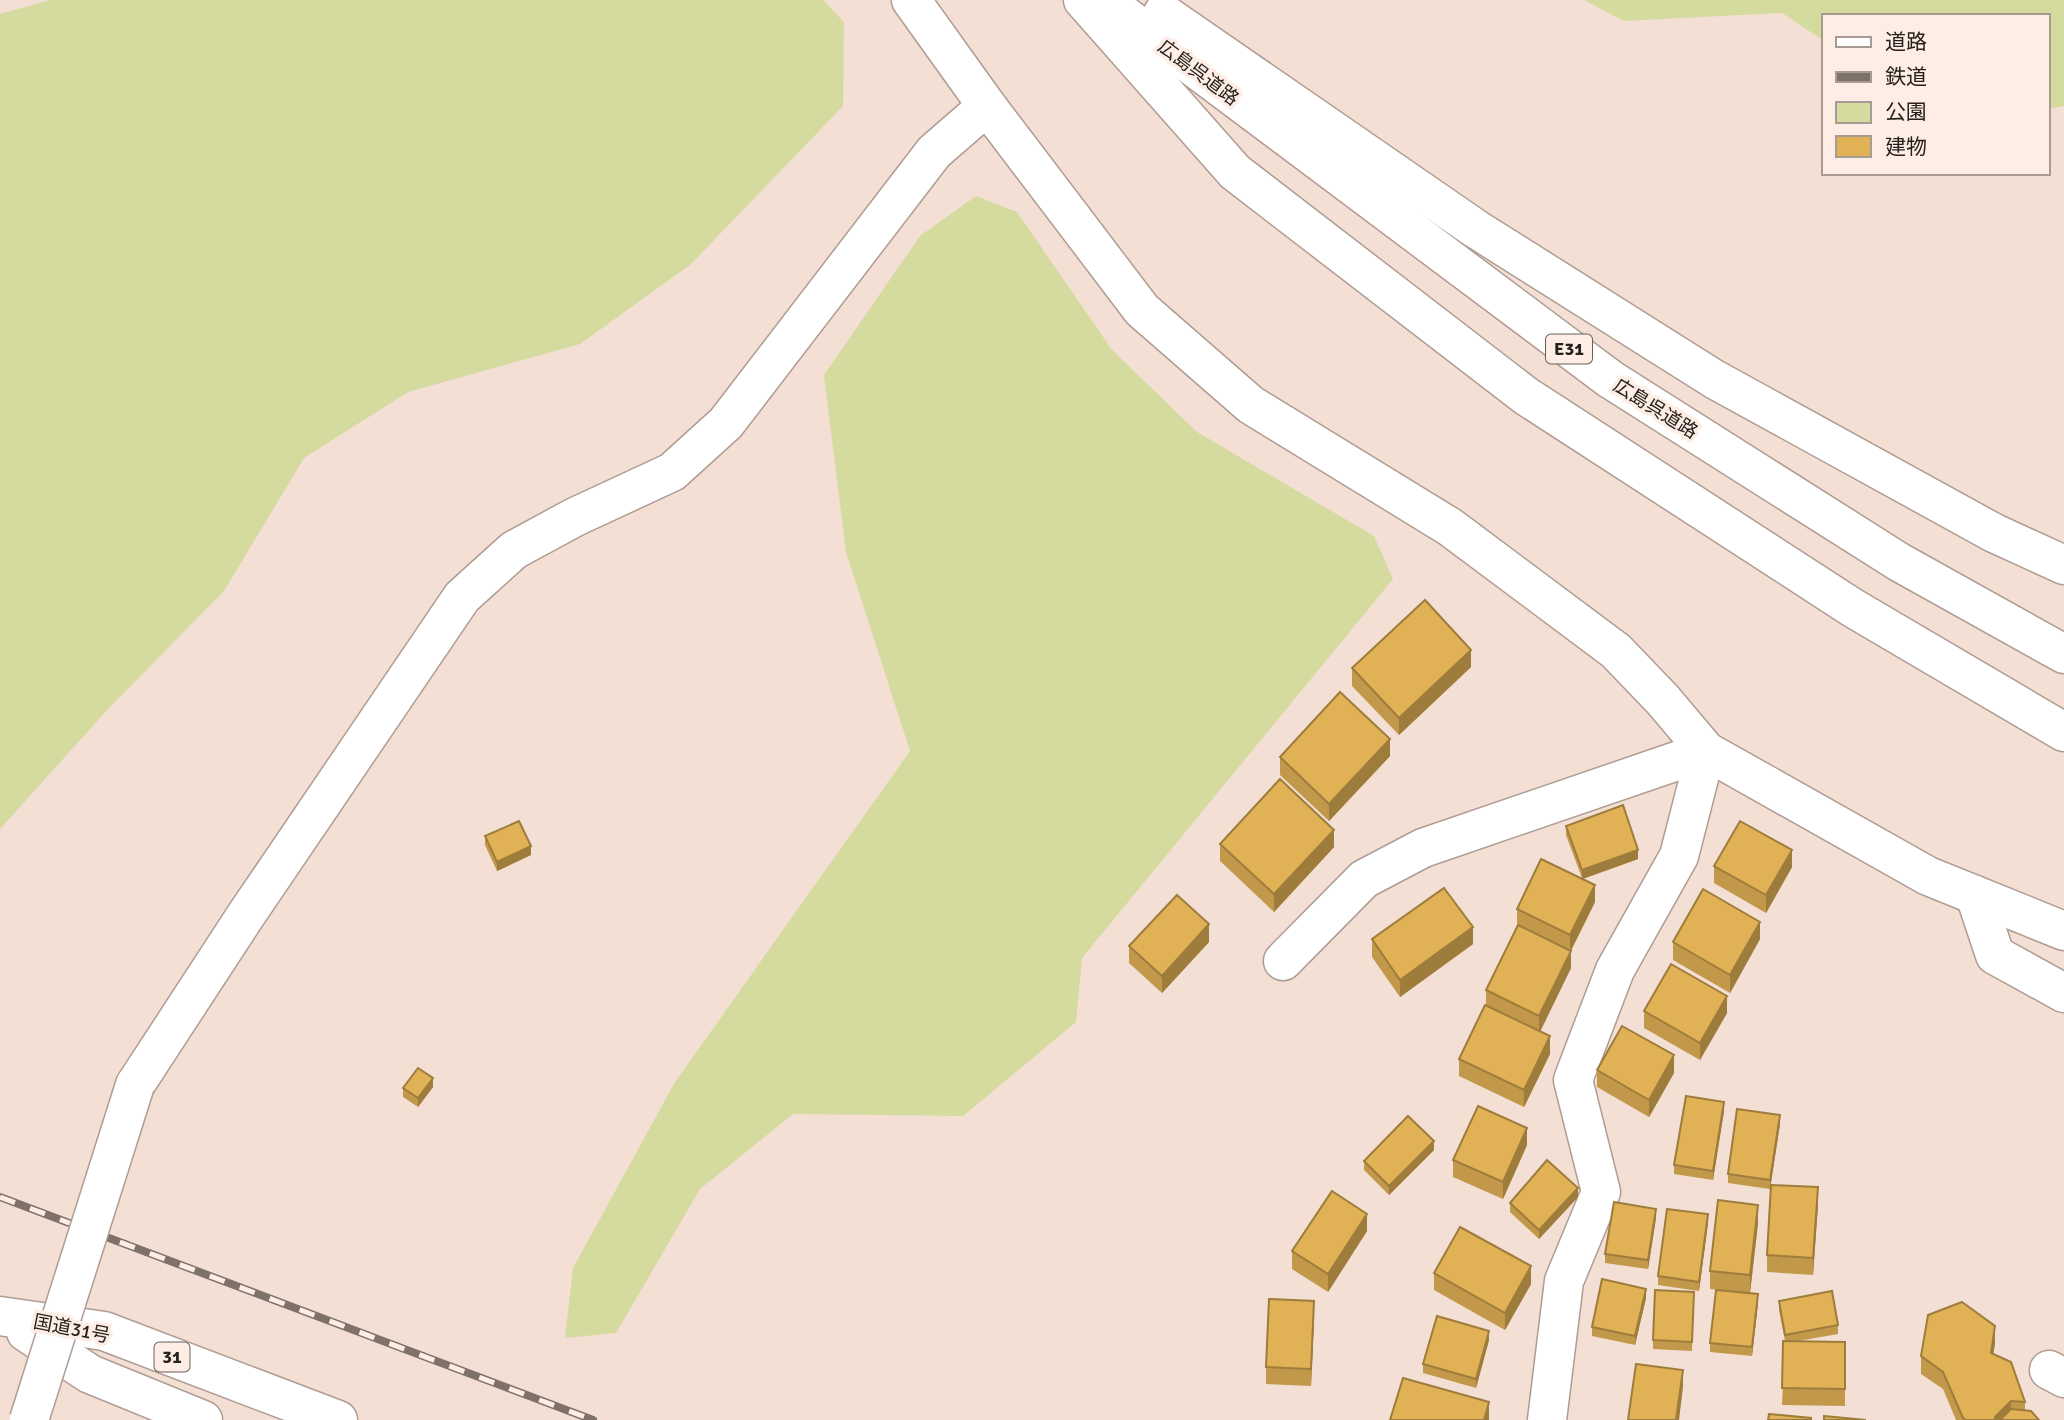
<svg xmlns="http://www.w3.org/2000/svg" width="2064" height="1420" font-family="Signika,'Noto Sans JP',sans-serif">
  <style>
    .green { fill: #d5da9f }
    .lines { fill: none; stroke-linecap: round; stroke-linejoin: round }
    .minor-casing { stroke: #af9c92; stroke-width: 41 }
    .highway-casing { stroke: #af9c92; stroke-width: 41 }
    .minor { stroke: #fff; stroke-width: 38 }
    .highway { stroke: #fff; stroke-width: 38 }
    .rail-casing { stroke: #7e716a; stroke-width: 8 }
    .rail { stroke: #fdede4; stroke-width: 5; stroke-dasharray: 16; stroke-linecap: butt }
    .minor-bridge-casing { stroke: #af9c92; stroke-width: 41; stroke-linecap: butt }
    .minor-bridge { stroke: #fff; stroke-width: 38 }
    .wall { fill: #c2984a }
    .shaded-wall { fill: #9e7c3c }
    .building { fill: #e1b156; stroke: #9e7c3c; stroke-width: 2 }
    .labels { text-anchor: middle; stroke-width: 7; stroke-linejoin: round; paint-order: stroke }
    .shield { fill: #fdede4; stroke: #675e58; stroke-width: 2 }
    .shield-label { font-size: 18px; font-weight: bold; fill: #27201c }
    .street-label { font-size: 19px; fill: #27201c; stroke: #fdede4 }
  </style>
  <rect width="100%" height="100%" fill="#f3dfd4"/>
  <g class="green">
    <polygon points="50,0 823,0 844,22 843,106 690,265 580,344 408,392 304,458 224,591 108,709 0,829 0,14"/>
    <polygon points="1584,0 2064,0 2064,106 2048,109 2048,16 1824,16 1824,41 1782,13 1624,21"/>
    <polygon points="976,196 1017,212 1112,350 1197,432 1374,536 1393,579 1082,958 1076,1022 963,1116 793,1114 700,1189 616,1333 565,1338 573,1268 675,1082 910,751 846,552 824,375 920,236"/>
  </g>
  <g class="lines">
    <defs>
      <g id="minor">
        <polyline points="911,0 987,106 1142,310 1251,405 1450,527 1616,651 1663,700 1706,751 1928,876 2064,931"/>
        <polyline points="1975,895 1995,955 2064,993"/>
        <polyline points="1283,961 1364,879 1423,848 1706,751"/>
        <polyline points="135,1085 246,915 462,597 514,550 575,517 672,472 726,423 934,152 987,106"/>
        <polyline points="2049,1370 2064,1378"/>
        <polyline points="1547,1420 1564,1281 1601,1192 1573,1080 1615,970 1679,856 1706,751"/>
      </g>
      <g id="highway">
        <polyline points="1083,0 1235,172 1526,396 1853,608 2064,732"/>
        <polyline points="1108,3 1610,379 1899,562 2064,654"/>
        <polyline points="1163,13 1476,229 1714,379 1994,533 2064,565"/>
        <polyline points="0,1316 104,1331 338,1420"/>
        <polyline points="26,1332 90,1374 203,1420"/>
      </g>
    </defs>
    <use href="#minor" class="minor-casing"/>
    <use href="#highway" class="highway-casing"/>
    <use href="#minor" class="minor"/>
    <use href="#highway" class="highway"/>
    <defs>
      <polyline id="rail" points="0,1197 593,1420"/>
    </defs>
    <use href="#rail" class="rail-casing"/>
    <use href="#rail" class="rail"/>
    <defs>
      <polyline id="minor-bridge" points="29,1420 135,1085"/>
    </defs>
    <use href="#minor-bridge" class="minor-bridge-casing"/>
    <use href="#minor-bridge" class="minor-bridge"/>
  </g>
  <g class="wall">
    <polygon points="1471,667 1399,735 1352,686 1352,668"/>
    <polygon points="1390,756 1329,821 1280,775 1280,757"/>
    <polygon points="1566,826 1638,859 1583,879 1595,902 1571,951 1571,968 1540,1031 1550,1054 1524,1107 1459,1076 1459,1059 1486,1005 1486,990 1517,926 1517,909 1582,878 1566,835"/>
    <polygon points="485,836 531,855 497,871 485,845"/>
    <polygon points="1220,844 1334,847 1274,912 1220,861"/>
    <polygon points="1714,866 1792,867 1766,913 1714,883"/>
    <polygon points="1372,939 1473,944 1400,997 1372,957"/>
    <polygon points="1760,939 1730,993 1673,960 1673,942"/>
    <polygon points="1209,942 1162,993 1129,963 1129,946"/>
    <polygon points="1644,1011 1727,1013 1700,1060 1644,1028"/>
    <polygon points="1597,1070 1674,1073 1649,1117 1597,1087"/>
    <polygon points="433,1087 418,1107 403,1097 403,1088"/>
    <polygon points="1724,1111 1713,1180 1674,1174 1674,1165"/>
    <polygon points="1780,1124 1770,1189 1728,1183 1728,1174"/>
    <polygon points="1527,1145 1503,1199 1453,1177 1453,1160"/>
    <polygon points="1434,1150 1389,1195 1364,1170 1364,1161"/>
    <polygon points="1578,1197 1539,1239 1510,1212 1510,1203"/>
    <polygon points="1818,1205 1813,1275 1767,1272 1767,1255"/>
    <polygon points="1656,1218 1648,1269 1605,1263 1605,1254"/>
    <polygon points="1708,1223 1699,1291 1658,1285 1658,1276"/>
    <polygon points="1758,1223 1750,1293 1710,1289 1710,1271"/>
    <polygon points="1367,1231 1328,1292 1292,1269 1292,1251"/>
    <polygon points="1434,1273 1531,1284 1505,1330 1434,1290"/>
    <polygon points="1694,1292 1692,1351 1653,1349 1653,1340"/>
    <polygon points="1646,1298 1635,1345 1592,1336 1592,1327"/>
    <polygon points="1779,1301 1838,1325 1838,1334 1798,1341 1845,1342 1845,1406 1782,1405 1785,1341 1779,1310"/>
    <polygon points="1758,1303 1752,1356 1710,1352 1710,1343"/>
    <polygon points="1314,1318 1311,1386 1266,1384 1266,1367"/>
    <polygon points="1489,1340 1476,1388 1423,1373 1423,1364"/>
    <polygon points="1995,1343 1993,1354 2025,1402 2025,1410 2039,1420 1956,1420 1943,1389 1921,1374 1921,1356"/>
  </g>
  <g class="shaded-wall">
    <polygon points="1471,650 1471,667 1399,735 1399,718"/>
    <polygon points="1390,739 1390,756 1329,821 1329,804"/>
    <polygon points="1334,830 1334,847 1274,912 1274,894"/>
    <polygon points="531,846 531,855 497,871 497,862"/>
    <polygon points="1638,850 1638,859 1582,879 1582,870"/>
    <polygon points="1792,850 1792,867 1766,913 1766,895"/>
    <polygon points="1595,885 1595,902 1570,952 1570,935"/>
    <polygon points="1760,922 1760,939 1730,993 1730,975"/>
    <polygon points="1209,924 1209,942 1162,993 1162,976"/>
    <polygon points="1473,927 1473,944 1400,997 1400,980"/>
    <polygon points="1571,951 1571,968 1539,1034 1539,1016"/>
    <polygon points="1727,996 1727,1013 1700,1060 1700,1043"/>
    <polygon points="1550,1036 1550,1054 1524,1107 1524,1090"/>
    <polygon points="1674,1055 1674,1073 1649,1117 1649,1100"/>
    <polygon points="433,1078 433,1087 418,1107 418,1098"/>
    <polygon points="1724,1102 1724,1111 1713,1180 1713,1171"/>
    <polygon points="1780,1115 1780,1124 1770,1189 1770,1180"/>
    <polygon points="1527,1128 1527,1145 1503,1199 1503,1182"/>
    <polygon points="1434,1141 1434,1150 1389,1195 1389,1186"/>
    <polygon points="1818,1187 1818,1205 1813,1275 1813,1258"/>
    <polygon points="1578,1188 1578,1197 1539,1239 1539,1230"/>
    <polygon points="1758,1205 1758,1223 1750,1293 1750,1275"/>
    <polygon points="1656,1209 1656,1218 1648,1269 1648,1260"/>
    <polygon points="1367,1214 1367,1231 1328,1292 1328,1274"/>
    <polygon points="1708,1214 1708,1223 1699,1291 1699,1282"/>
    <polygon points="1531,1266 1531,1284 1505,1330 1505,1313"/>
    <polygon points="1646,1289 1646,1298 1635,1345 1635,1336"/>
    <polygon points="1758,1294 1758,1303 1752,1356 1752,1347"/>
    <polygon points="1314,1301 1314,1318 1311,1386 1311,1369"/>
    <polygon points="1995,1326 1995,1343 1991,1370 1991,1353"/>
    <polygon points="1489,1331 1489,1340 1476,1388 1476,1379"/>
    <polygon points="1683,1370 1683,1387 1679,1420 1676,1420"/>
    <polygon points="2011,1401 2011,1418 2009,1420 1995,1420 1995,1417"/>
    <polygon points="1489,1402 1489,1420 1484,1420"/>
  </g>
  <g class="building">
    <polygon points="1425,600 1471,650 1399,718 1352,668"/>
    <polygon points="1340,692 1390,739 1329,804 1280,757"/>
    <polygon points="1280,779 1334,830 1274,894 1220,844"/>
    <polygon points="1623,805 1638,850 1582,870 1566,826"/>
    <polygon points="519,821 531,846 497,862 485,836"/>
    <polygon points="1740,821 1792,850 1766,895 1714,866"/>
    <polygon points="1541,859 1595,885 1570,935 1517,909"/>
    <polygon points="1444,888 1473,927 1400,980 1372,939"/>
    <polygon points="1703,889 1760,922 1730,975 1673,942"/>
    <polygon points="1177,895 1209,924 1162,976 1129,946"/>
    <polygon points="1518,925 1571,951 1539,1016 1486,990"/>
    <polygon points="1671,964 1727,996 1700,1043 1644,1011"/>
    <polygon points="1485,1005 1550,1036 1524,1090 1459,1059"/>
    <polygon points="1622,1026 1674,1055 1649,1100 1597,1070"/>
    <polygon points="418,1068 433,1078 418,1098 403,1088"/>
    <polygon points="1686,1096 1724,1102 1713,1171 1674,1165"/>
    <polygon points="1478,1106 1527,1128 1503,1182 1453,1160"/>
    <polygon points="1737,1109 1780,1115 1770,1180 1728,1174"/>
    <polygon points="1408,1116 1434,1141 1389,1186 1364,1161"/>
    <polygon points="1547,1160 1578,1188 1539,1230 1510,1203"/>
    <polygon points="1771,1185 1818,1187 1813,1258 1767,1255"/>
    <polygon points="1332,1191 1367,1214 1328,1274 1292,1251"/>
    <polygon points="1718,1200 1758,1205 1750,1275 1710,1271"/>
    <polygon points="1614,1202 1656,1209 1648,1260 1605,1254"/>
    <polygon points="1667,1209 1708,1214 1699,1282 1658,1276"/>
    <polygon points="1460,1227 1531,1266 1505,1313 1434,1273"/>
    <polygon points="1602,1279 1646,1289 1635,1336 1592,1327"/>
    <polygon points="1655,1290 1694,1292 1692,1342 1653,1340"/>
    <polygon points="1716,1290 1758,1294 1752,1347 1710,1343"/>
    <polygon points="1832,1291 1838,1325 1785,1335 1779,1301"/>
    <polygon points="1269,1299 1314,1301 1311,1369 1266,1367"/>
    <polygon points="1962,1302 1995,1326 1991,1353 2011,1362 2025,1402 2011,1401 1995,1417 1995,1420 1966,1420 1963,1418 1943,1372 1921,1356 1928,1315"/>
    <polygon points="1437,1316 1489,1331 1476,1379 1423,1364"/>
    <polygon points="1783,1341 1845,1342 1845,1389 1782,1388"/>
    <polygon points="1636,1364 1683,1370 1676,1420 1628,1420"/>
    <polygon points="1403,1378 1489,1402 1484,1420 1390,1420"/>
    <polygon points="2011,1409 2031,1411 2039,1420 2000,1420"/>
    <polygon points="1769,1414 1811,1418 1811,1420 1768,1420"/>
    <polygon points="1824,1416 1866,1420 1824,1420"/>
  </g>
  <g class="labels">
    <g class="shield">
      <rect x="1546" y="334.5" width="46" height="29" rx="5"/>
      <rect x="154.5" y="1342.5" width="35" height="29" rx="5"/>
    </g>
    <g class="shield-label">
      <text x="1569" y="355">E31</text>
      <text x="172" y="1363">31</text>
    </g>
    <g class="street-label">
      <text transform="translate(1199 72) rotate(37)" y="7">広島呉道路</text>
      <text transform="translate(1656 408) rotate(32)" y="7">広島呉道路</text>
      <text transform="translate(72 1328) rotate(11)" y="7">国道31号</text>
    </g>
  </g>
  <rect x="1822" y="14" width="228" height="161" fill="#fdede4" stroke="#a79b94" stroke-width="2"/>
  <rect x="1836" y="37" width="35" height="10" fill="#ffffff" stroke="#a79b94" stroke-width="2"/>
  <text x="1885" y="49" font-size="21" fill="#27201c">道路</text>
  <rect x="1836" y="72" width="35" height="10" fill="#7e716a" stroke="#a79b94" stroke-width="2"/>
  <text x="1885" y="84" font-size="21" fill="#27201c">鉄道</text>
  <rect x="1836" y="102" width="35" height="21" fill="#d5da9f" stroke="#a79b94" stroke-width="2"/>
  <text x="1885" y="119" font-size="21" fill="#27201c">公園</text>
  <rect x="1836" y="136" width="35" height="21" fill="#e1b156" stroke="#a79b94" stroke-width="2"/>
  <text x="1885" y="154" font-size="21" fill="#27201c">建物</text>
</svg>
